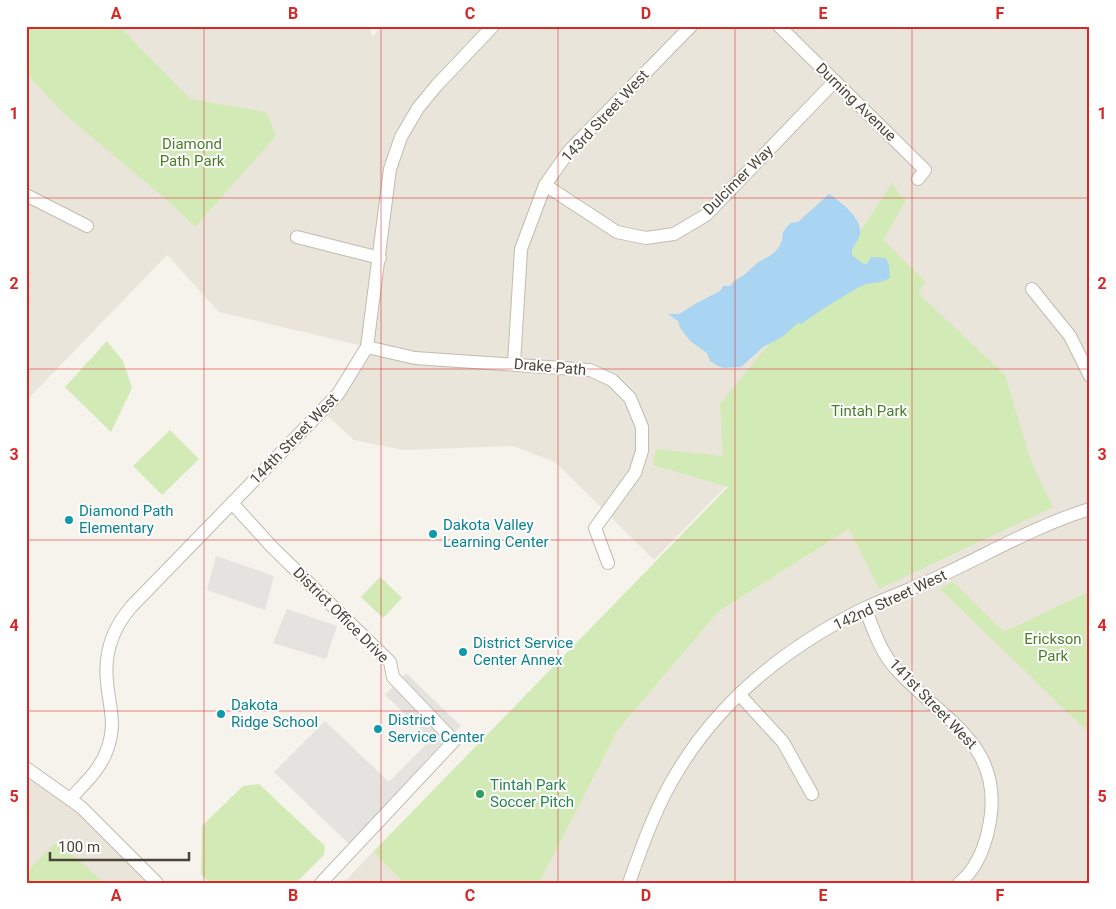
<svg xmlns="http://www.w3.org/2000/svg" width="1116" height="909" font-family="Roboto,sans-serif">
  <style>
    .residential { fill: #eae5da }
    .green { fill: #d2eab5 }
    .parking { fill: #e5e3e0 }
    .water { fill: #a9d4f2 }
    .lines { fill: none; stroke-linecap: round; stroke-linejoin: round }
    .minor-casing { stroke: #c2bbae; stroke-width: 14 }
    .minor { stroke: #fff; stroke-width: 12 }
    .grid { fill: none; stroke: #d62828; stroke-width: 1; stroke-opacity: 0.55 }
    .culture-dot { fill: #0f9aa8; stroke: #fff; stroke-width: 2 }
    .leisure-dot { fill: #2e9e5b; stroke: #fff; stroke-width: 2 }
    .labels { text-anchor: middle; stroke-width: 4; stroke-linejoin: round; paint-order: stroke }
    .street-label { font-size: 15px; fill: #4b4439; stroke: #fff }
    .park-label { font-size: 15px; fill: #4a7f2a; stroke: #fff }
    .culture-label { font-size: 15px; fill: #0d838f; stroke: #fff; text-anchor: start }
    .leisure-label { font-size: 15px; fill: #27864d; stroke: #fff; text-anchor: start }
    .neatline { fill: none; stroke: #d62828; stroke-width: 2 }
    .grid-label { font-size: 16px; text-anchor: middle; font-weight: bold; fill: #d62828 }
  </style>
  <rect width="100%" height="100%" fill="#f6f3ec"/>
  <g class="residential">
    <polygon points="26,26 370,26 372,37 383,26 1090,26 1090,883 539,883 618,730 718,612 849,529 878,586 1051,503 1031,461 735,477 654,560 555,462 513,446 403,450 354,440 322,411 367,347 219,312 167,255 26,401"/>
    <polygon points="26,768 81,807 154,883 26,883"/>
    <polygon points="373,852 404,883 343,883"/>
  </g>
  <g class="green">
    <polygon points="26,26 119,26 190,99 266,112 276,136 195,227 167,200 63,113 26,73"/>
    <polygon points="893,182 898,193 906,200 883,240 926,282 918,293 1005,375 1031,461 1053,507 879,589 849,529 718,612 618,730 539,883 404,883 373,852 728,487 653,465 656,449 723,456 720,404 862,229"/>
    <polygon points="107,341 123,361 132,388 111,432 65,387"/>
    <polygon points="170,430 199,459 162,495 133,466"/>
    <polygon points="380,577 402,598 383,618 361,597"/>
    <polygon points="953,582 1004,632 1090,591 1090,734 940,589"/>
    <polygon points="259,784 325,846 324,855 296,883 210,883 201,874 202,826 243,786"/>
    <polygon points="54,844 62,845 104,883 26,883 26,873"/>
  </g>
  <g class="parking">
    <polygon points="216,556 274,576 265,610 207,590"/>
    <polygon points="287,609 337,626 326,659 273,643"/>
    <polygon points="406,673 461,726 438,747 349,844 274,772 325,721 389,782 431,739 385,695"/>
  </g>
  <path class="water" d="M829,194c12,8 37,27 30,43 -3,7 -8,11 -7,18l10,8 5,1 4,-7 15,1 3,7 1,13c-9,5 -14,4 -23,6 -7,1 -59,34 -65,40l-4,-1 -16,14 -19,10 -22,20 -17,1 -6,-2 -8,-5 -3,-8 -17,-12 -10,-13 -2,-7 -10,-7h11l16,-10 25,-13 3,-5h7c4,-7 9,-7 15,-12 5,-4 9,-9 15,-13 13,-6 23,-13 23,-29l7,-9 8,-1z"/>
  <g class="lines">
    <defs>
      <g id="minor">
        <polyline points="779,26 925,170 918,179"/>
        <polyline points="545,185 617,232 646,238 674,234 706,215 835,81"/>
        <polyline points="26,195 87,226"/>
        <polyline points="297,237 380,258"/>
        <polyline points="1032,289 1070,336 1090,376"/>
        <polyline points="367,347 415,358 590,370 612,380 630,398 642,427 642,451 635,473 595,528 608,563"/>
        <polyline points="514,364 521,249 545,185 569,151 691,26"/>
        <polyline points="232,503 272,547 390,662 393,677 454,741 321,883"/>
        <path d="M865,608c8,21 16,45 31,61 48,53 112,76 92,162 -4,18 -13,40 -29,52"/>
        <polyline points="739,694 783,742 812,794"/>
        <polyline points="26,768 81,807 157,883"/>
        <path d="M70,799c14,-15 30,-29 37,-49 10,-28 2,-42 0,-69 -3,-28 6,-53 24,-74l207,-213 29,-47 23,-178 11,-32 17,-29 19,-23 56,-59"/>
        <path d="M629,883c14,-40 28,-79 50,-114 44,-72 111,-124 186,-161 24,-11 49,-20 73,-31 50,-23 99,-52 152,-68"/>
      </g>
    </defs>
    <use href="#minor" class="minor-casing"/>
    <use href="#minor" class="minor"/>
  </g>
  <path class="grid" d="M204,26v857M381,26v857M558,26v857M735,26v857M912,26v857M26,198h1064M26,369h1064M26,540h1064M26,711h1064"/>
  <g class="culture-dot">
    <circle cx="69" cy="520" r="5"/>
    <circle cx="433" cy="534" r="5"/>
    <circle cx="463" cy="652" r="5"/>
    <circle cx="221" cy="714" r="5"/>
    <circle cx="378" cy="729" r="5"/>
  </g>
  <circle class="leisure-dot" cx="480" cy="794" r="5"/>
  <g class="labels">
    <g class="street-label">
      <text transform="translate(856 102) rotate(44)" y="5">Durning Avenue</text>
      <text transform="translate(605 116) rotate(-47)" y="5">143rd Street West</text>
      <text transform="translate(738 180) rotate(-45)" y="5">Dulcimer Way</text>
      <text transform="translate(550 367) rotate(5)" y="5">Drake Path</text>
      <text transform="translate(294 439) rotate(-46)" y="5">144th Street West</text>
      <text transform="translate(890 600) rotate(-25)" y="5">142nd Street West</text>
      <text transform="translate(341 615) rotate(45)" y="5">District Office Drive</text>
      <text transform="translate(933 704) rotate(46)" y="5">141st Street West</text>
    </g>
    <g class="park-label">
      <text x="192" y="149">Diamond<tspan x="192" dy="17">Path Park</tspan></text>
      <text x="869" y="416">Tintah Park</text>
      <text x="1053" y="644">Erickson<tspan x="1053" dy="17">Park</tspan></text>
    </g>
    <g class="culture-label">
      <text x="79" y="516">Diamond Path<tspan x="79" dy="17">Elementary</tspan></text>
      <text x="443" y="530">Dakota Valley<tspan x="443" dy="17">Learning Center</tspan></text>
      <text x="473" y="648">District Service<tspan x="473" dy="17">Center Annex</tspan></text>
      <text x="231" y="710">Dakota<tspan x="231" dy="17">Ridge School</tspan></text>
      <text x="388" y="725">District<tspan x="388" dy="17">Service Center</tspan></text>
    </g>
    <g class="leisure-label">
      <text x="490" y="790">Tintah Park<tspan x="490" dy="17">Soccer Pitch</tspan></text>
    </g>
  </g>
  <rect width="1116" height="909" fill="none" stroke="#ffffff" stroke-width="55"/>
  <path d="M50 852v8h139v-8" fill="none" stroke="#4b4439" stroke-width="2.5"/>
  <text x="58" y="852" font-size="15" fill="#4b4439" stroke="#ffffff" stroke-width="4" paint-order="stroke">100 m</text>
  <rect x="28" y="28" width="1060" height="854" class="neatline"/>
  <g class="grid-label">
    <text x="116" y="19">A</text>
    <text x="293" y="19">B</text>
    <text x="470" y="19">C</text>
    <text x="646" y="19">D</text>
    <text x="823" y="19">E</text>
    <text x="1000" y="19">F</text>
    <text x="14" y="119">1</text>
    <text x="1102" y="119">1</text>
    <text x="14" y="289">2</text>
    <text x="1102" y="289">2</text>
    <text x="14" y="460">3</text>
    <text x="1102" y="460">3</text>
    <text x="14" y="631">4</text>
    <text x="1102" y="631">4</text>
    <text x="14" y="802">5</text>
    <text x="1102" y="802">5</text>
    <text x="116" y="901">A</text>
    <text x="293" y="901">B</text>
    <text x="470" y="901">C</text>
    <text x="646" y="901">D</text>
    <text x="823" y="901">E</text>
    <text x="1000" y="901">F</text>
  </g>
</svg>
